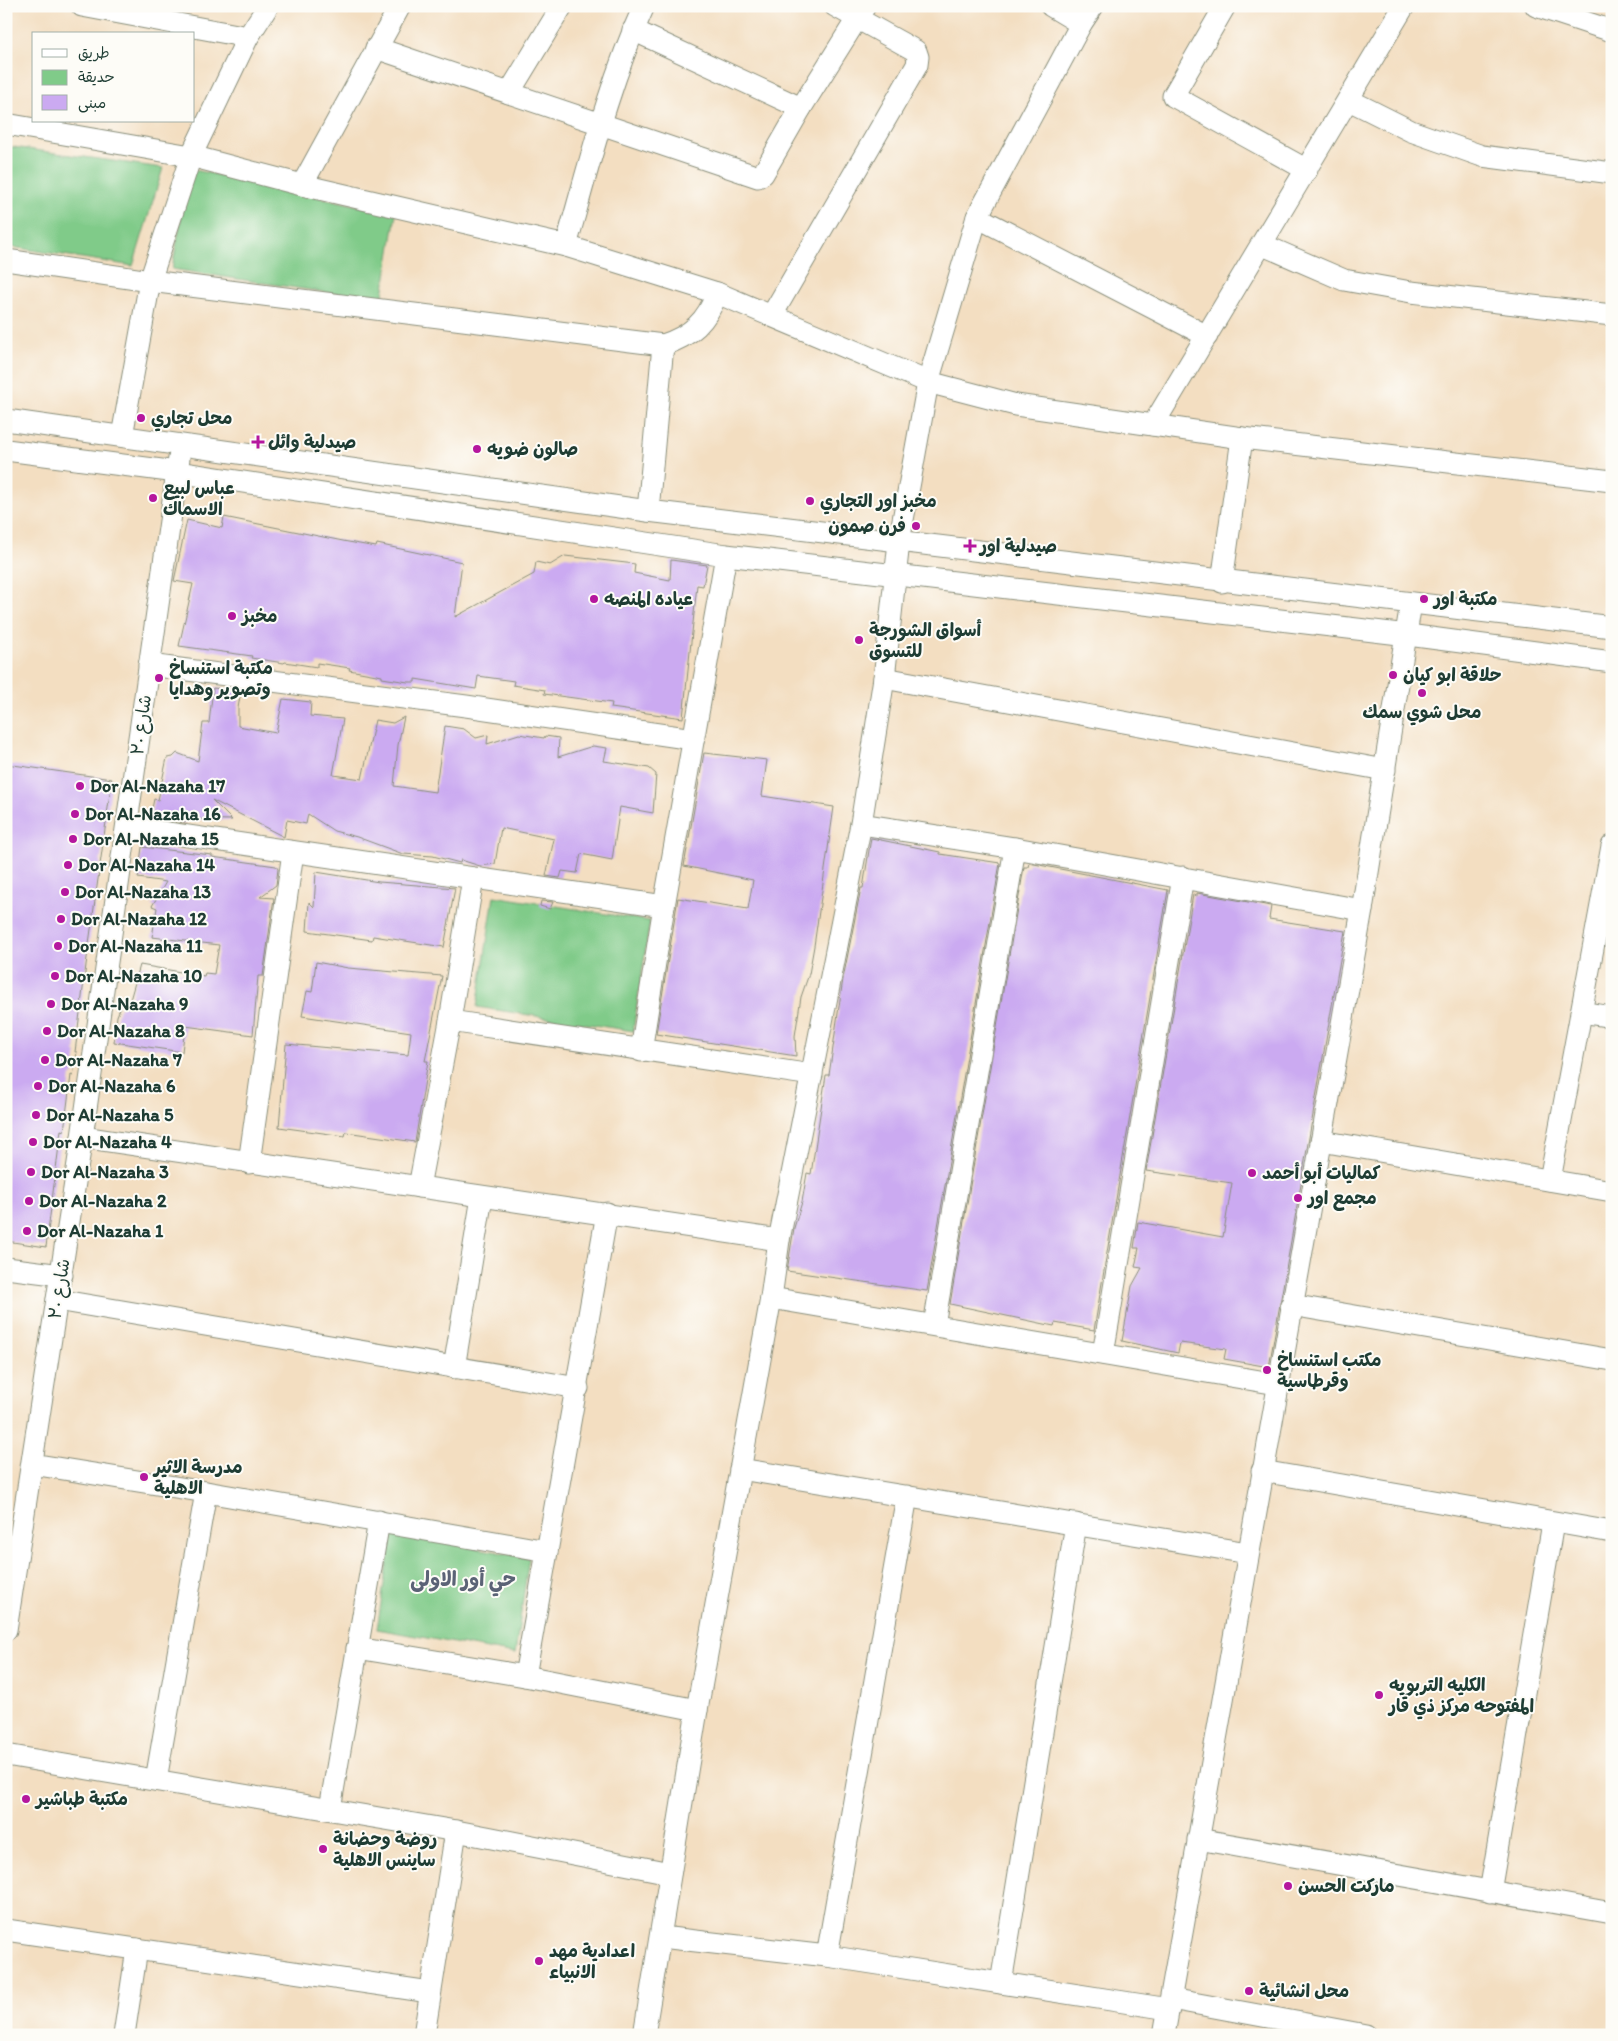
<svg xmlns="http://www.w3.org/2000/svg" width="1618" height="2041" font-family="Itim,'Playpen Sans Arabic',sans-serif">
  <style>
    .green { fill: #80cb89; stroke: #50845e }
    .building { fill: #cbaaf1 }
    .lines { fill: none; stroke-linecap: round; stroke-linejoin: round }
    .minor-casing { stroke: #898e7a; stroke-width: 23 }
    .minor { stroke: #fff; stroke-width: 21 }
    .poi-dot { fill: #b5179e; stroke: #fdfcf7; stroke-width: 2 }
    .labels { text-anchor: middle; stroke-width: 4; stroke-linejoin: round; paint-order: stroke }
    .poi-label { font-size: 18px; font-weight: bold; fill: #1f3d34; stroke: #fdfcf7; text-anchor: start }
    .street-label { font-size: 18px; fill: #1f3d34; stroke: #fdfcf7 }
    .quarter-label { font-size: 20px; font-weight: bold; fill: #5b6376; stroke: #fdfcf7 }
  </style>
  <rect width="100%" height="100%" fill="#fdfcf7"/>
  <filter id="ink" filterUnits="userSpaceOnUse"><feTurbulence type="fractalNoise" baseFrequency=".02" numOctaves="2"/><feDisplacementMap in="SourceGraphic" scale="10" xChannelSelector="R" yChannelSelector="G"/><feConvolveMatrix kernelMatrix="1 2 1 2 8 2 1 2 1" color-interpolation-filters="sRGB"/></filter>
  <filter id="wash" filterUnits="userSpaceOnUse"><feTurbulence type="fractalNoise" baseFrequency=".0096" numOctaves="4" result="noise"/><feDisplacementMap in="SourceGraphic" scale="20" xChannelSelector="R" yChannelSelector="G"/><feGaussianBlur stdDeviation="1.12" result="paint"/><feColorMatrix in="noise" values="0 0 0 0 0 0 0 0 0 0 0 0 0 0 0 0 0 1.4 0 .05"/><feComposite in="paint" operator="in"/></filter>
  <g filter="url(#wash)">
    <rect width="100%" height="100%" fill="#f3dec1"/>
    <g class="green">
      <polygon points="6,146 163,168 133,266 6,246"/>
      <polygon points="190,169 396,214 382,301 172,269"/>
      <polygon points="494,896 650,921 633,1031 477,1007"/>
      <polygon points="392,1532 529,1558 515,1654 377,1629"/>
    </g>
    <g id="blocks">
      <g class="building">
        <polygon points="224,517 343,541 376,547 377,544 462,562 455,617 534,574 536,562 550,565 565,556 635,564 634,573 670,580 671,560 707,565 703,586 697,585 683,718 611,708 612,703 544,694 545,690 513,685 514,681 478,676 476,689 415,679 415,682 408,682 382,678 382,676 349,670 350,668 317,663 317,667 285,662 284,663 251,658 252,656 179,646 193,584 174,581 187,520 222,528"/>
        <polygon points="213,688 241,691 238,708 238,726 276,733 283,699 311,702 310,716 343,719 333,775 362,779 375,720 393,723 404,717 398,745 394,786 435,792 445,726 464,729 476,738 488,735 487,744 519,734 544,738 545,736 559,738 558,757 593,746 607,748 604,761 649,768 656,774 653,813 620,807 612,860 581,854 577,873 562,871 560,878 546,876 554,839 501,828 495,864 480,866 461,860 460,863 433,856 403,854 357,837 334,831 308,814 306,824 287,820 284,837 212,800 232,820 186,819 185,823 150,818 154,799 158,800 167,758 173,757 177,753 198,761 203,723 209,723"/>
        <polygon points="704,753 767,760 762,796 834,807 814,946 809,974 801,997 795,1036 796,1056 656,1034 678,898 748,909 753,880 684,866"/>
        <polygon points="6,764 112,779 86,965 75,1052 77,1052 73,1076 71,1075 64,1131 61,1130 46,1247 6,1241"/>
        <polygon points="871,838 940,852 940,854 1000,863 927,1291 787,1271 794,1228 802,1202 807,1173 811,1174 826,1075 829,1075 843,979 861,888 863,888"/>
        <polygon points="142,847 212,855 212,857 276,866 278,869 276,885 260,897 274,898 263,976 258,976 253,1035 185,1026 182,1052 114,1042 117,1016 123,1001 130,1000 140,965 204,976 205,973 214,974 219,945 152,937 157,908 152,906 166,882 138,878"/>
        <polygon points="1029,863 1168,890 1094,1330 1055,1323 1054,1326 950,1304 1024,867 1028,867"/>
        <polygon points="316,872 379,882 455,888 444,947 373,936 372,940 307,931 309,902 314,907"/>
        <polygon points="1197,893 1271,906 1269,919 1345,931 1269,1367 1224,1359 1226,1349 1180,1343 1178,1353 1122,1341 1132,1286 1142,1268 1135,1267 1139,1248 1134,1248 1138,1222 1223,1237 1232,1183 1146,1171 1193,895 1197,896"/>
        <polygon points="541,901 553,902 550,909 540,906"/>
        <polygon points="316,962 348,968 442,976 425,1061 428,1061 415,1142 346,1132 345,1136 279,1127 286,1044 408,1055 411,1032 302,1016 307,991 312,992"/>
      </g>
    </g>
  </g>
  <g filter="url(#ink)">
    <use href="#blocks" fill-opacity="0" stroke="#898e7a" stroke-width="1"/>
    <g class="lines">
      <defs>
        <g id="minor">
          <polyline points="82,6 248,37"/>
          <polyline points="1051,6 1081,24"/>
          <polyline points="1225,6 1173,96 1307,170"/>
          <polyline points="1536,6 1612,31"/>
          <polyline points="633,30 801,108"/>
          <polyline points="376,48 758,177 763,174 801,108 865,6"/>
          <polyline points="509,93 562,6"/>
          <polyline points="1349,100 1411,131 1482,156 1612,173"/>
          <polyline points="6,124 191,156 302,185 566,246 717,293 928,382 1016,405 1242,438 1612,481"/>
          <polyline points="302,185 400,6"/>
          <polyline points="977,217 1207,336"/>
          <polyline points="1263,245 1344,280 1411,292 1612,315"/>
          <path d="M566,246c23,-81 43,-163 78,-240"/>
          <path d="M6,260l144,21 513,64c28,-9 44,-24 54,-52"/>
          <polyline points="772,315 917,65 918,57 916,51 835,6"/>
          <polyline points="6,420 648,511 1612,627"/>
          <polyline points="1153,425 1404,6"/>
          <polyline points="122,436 150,281 191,156 248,37 268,6"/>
          <polyline points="6,450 177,472 726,555 1408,635 1612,662"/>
          <polyline points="648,511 663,345"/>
          <polyline points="1222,582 1242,438"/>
          <polyline points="149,665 466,706 693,739"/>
          <polyline points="884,678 1385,770"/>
          <polyline points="861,824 1015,848 1362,910"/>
          <polyline points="127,827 664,906"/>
          <polyline points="1581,1012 1612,1017"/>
          <polyline points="450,1021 812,1075"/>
          <polyline points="641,1051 664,906 726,555"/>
          <polyline points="82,1137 779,1240"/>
          <polyline points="1321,1141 1612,1191"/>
          <polyline points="249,1163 293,852"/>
          <polyline points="1550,1180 1612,846"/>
          <polyline points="419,1187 450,1021 473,878"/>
          <polyline points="6,1268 62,1275"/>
          <polyline points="771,1298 1277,1384"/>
          <polyline points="57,1300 578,1388"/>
          <polyline points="1291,1305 1612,1360"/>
          <polyline points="934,1325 1015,848"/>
          <polyline points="1103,1354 1183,877"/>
          <polyline points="454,1368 482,1197"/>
          <polyline points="32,1464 206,1492 547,1551"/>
          <polyline points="740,1469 1248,1553"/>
          <polyline points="1262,1471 1612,1532"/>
          <polyline points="6,1630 82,1137 179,458"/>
          <polyline points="357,1648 525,1676 697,1710"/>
          <polyline points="525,1676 607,1213"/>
          <polyline points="6,1755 456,1831 670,1873"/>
          <polyline points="156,1780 206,1492"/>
          <polyline points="330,1809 379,1521"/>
          <polyline points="1198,1839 1612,1913"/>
          <polyline points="1490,1892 1553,1523"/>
          <polyline points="6,1930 430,1992"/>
          <polyline points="661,1937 827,1956 1169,2009"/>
          <polyline points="827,1956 907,1496"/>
          <polyline points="1001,1983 1076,1524"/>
          <polyline points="1171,1999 1366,2035"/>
          <polyline points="124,2035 137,1949"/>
          <polyline points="424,2035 456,1831"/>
          <polyline points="644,2035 697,1710 771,1298 779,1240 861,824 884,678 899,542 928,382 977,217 1081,24 1093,6"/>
          <polyline points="1164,2035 1362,910 1411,603"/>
        </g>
      </defs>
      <use href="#minor" class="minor-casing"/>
      <use href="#minor" class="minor"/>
    </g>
  </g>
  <g class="poi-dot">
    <circle cx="141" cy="418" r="5"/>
    <path d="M255.5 434.5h5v5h5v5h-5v5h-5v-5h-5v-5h5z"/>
    <circle cx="477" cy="449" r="5"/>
    <circle cx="153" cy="498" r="5"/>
    <circle cx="810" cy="501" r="5"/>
    <circle cx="916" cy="526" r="5"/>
    <path d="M967.5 538.5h5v5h5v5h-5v5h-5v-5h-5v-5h5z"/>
    <circle cx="594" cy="599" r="5"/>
    <circle cx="1424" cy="599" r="5"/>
    <circle cx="232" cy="616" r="5"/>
    <circle cx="859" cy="640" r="5"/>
    <circle cx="1393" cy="675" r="5"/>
    <circle cx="159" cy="678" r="5"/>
    <circle cx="1422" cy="693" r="5"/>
    <circle cx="80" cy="786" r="5"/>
    <circle cx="75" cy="814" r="5"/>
    <circle cx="73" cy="839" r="5"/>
    <circle cx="68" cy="865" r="5"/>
    <circle cx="65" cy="892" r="5"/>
    <circle cx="61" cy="919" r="5"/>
    <circle cx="58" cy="946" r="5"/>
    <circle cx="55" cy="976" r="5"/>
    <circle cx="51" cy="1004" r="5"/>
    <circle cx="47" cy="1031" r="5"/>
    <circle cx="45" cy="1060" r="5"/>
    <circle cx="38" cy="1086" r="5"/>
    <circle cx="36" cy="1115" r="5"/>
    <circle cx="33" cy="1142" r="5"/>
    <circle cx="31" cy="1172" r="5"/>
    <circle cx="1252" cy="1173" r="5"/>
    <circle cx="1298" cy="1198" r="5"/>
    <circle cx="29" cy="1201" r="5"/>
    <circle cx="27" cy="1231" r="5"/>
    <circle cx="1267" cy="1370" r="5"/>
    <circle cx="144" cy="1477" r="5"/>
    <circle cx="1379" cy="1695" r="5"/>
    <circle cx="26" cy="1799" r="5"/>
    <circle cx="323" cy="1849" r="5"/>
    <circle cx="1288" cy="1886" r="5"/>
    <circle cx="539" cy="1961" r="5"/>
    <circle cx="1249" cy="1991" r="5"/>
  </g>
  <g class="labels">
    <g class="poi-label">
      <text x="151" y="424">محل تجاري</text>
      <text x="268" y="448">صيدلية وائل</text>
      <text x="487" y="455">صالون ضويه</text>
      <text x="163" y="494">عباس لبيع<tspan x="163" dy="21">الاسماك</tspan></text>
      <text x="820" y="507">مخبز اور التجاري</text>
      <text x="906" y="532" text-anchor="end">فرن صمون</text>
      <text x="980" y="552">صيدلية اور</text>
      <text x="604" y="605">عياده المنصه</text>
      <text x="1434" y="605">مكتبة اور</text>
      <text x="242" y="622">مخبز</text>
      <text x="869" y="636">أسواق الشورجة<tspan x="869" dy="21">للتسوق</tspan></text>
      <text x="169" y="674">مكتبة استنساخ<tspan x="169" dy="21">وتصوير وهدايا</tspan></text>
      <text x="1403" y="681">حلاقة ابو كيان</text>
      <text x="1422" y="718" text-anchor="middle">محل شوي سمك</text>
      <text x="90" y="792">Dor Al-Nazaha 17</text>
      <text x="85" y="820">Dor Al-Nazaha 16</text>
      <text x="83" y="845">Dor Al-Nazaha 15</text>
      <text x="78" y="871">Dor Al-Nazaha 14</text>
      <text x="75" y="898">Dor Al-Nazaha 13</text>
      <text x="71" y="925">Dor Al-Nazaha 12</text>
      <text x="68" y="952">Dor Al-Nazaha 11</text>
      <text x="65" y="982">Dor Al-Nazaha 10</text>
      <text x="61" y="1010">Dor Al-Nazaha 9</text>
      <text x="57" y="1037">Dor Al-Nazaha 8</text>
      <text x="55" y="1066">Dor Al-Nazaha 7</text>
      <text x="48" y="1092">Dor Al-Nazaha 6</text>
      <text x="46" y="1121">Dor Al-Nazaha 5</text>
      <text x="43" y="1148">Dor Al-Nazaha 4</text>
      <text x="41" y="1178">Dor Al-Nazaha 3</text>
      <text x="1262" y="1179">كماليات أبو أحمد</text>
      <text x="1308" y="1204">مجمع اور</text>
      <text x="39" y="1207">Dor Al-Nazaha 2</text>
      <text x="37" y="1237">Dor Al-Nazaha 1</text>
      <text x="1277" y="1366">مكتب استنساخ<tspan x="1277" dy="21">وقرطاسية</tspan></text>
      <text x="154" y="1473">مدرسة الاثير<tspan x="154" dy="21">الاهلية</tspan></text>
      <text x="1389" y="1691">الكليه التربويه<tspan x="1389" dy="21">المفتوحه مركز ذي قار</tspan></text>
      <text x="36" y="1805">مكتبة طباشير</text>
      <text x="333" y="1845">روضة وحضانة<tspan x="333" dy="21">ساينس الاهلية</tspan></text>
      <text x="1298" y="1892">ماركت الحسن</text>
      <text x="549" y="1957">اعدادية مهد<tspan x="549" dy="21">الانبياء</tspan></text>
      <text x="1259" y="1997">محل انشائية</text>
    </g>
    <g class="street-label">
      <text transform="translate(141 725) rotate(-82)" y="6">شارع ٣٠</text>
      <text transform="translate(59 1289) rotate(-81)" y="6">شارع ٣٠</text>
    </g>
    <g class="quarter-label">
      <text x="463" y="1586">حي أور الاولى</text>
    </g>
  </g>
  <rect width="1618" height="2041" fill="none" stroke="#fdfcf7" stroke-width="25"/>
  <rect x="32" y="32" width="162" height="90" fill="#fdfcf7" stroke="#a4b0a9"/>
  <rect x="42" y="49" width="25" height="8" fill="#ffffff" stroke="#a4b0a9"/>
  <text x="78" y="58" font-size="15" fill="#1f3d34">طريق</text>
  <rect x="42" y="70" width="25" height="15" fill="#80cb89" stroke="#a4b0a9"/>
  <text x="78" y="82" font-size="15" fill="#1f3d34">حديقة</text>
  <rect x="42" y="95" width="25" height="15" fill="#cbaaf1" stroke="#a4b0a9"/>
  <text x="78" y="108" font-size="15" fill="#1f3d34">مبنى</text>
</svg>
